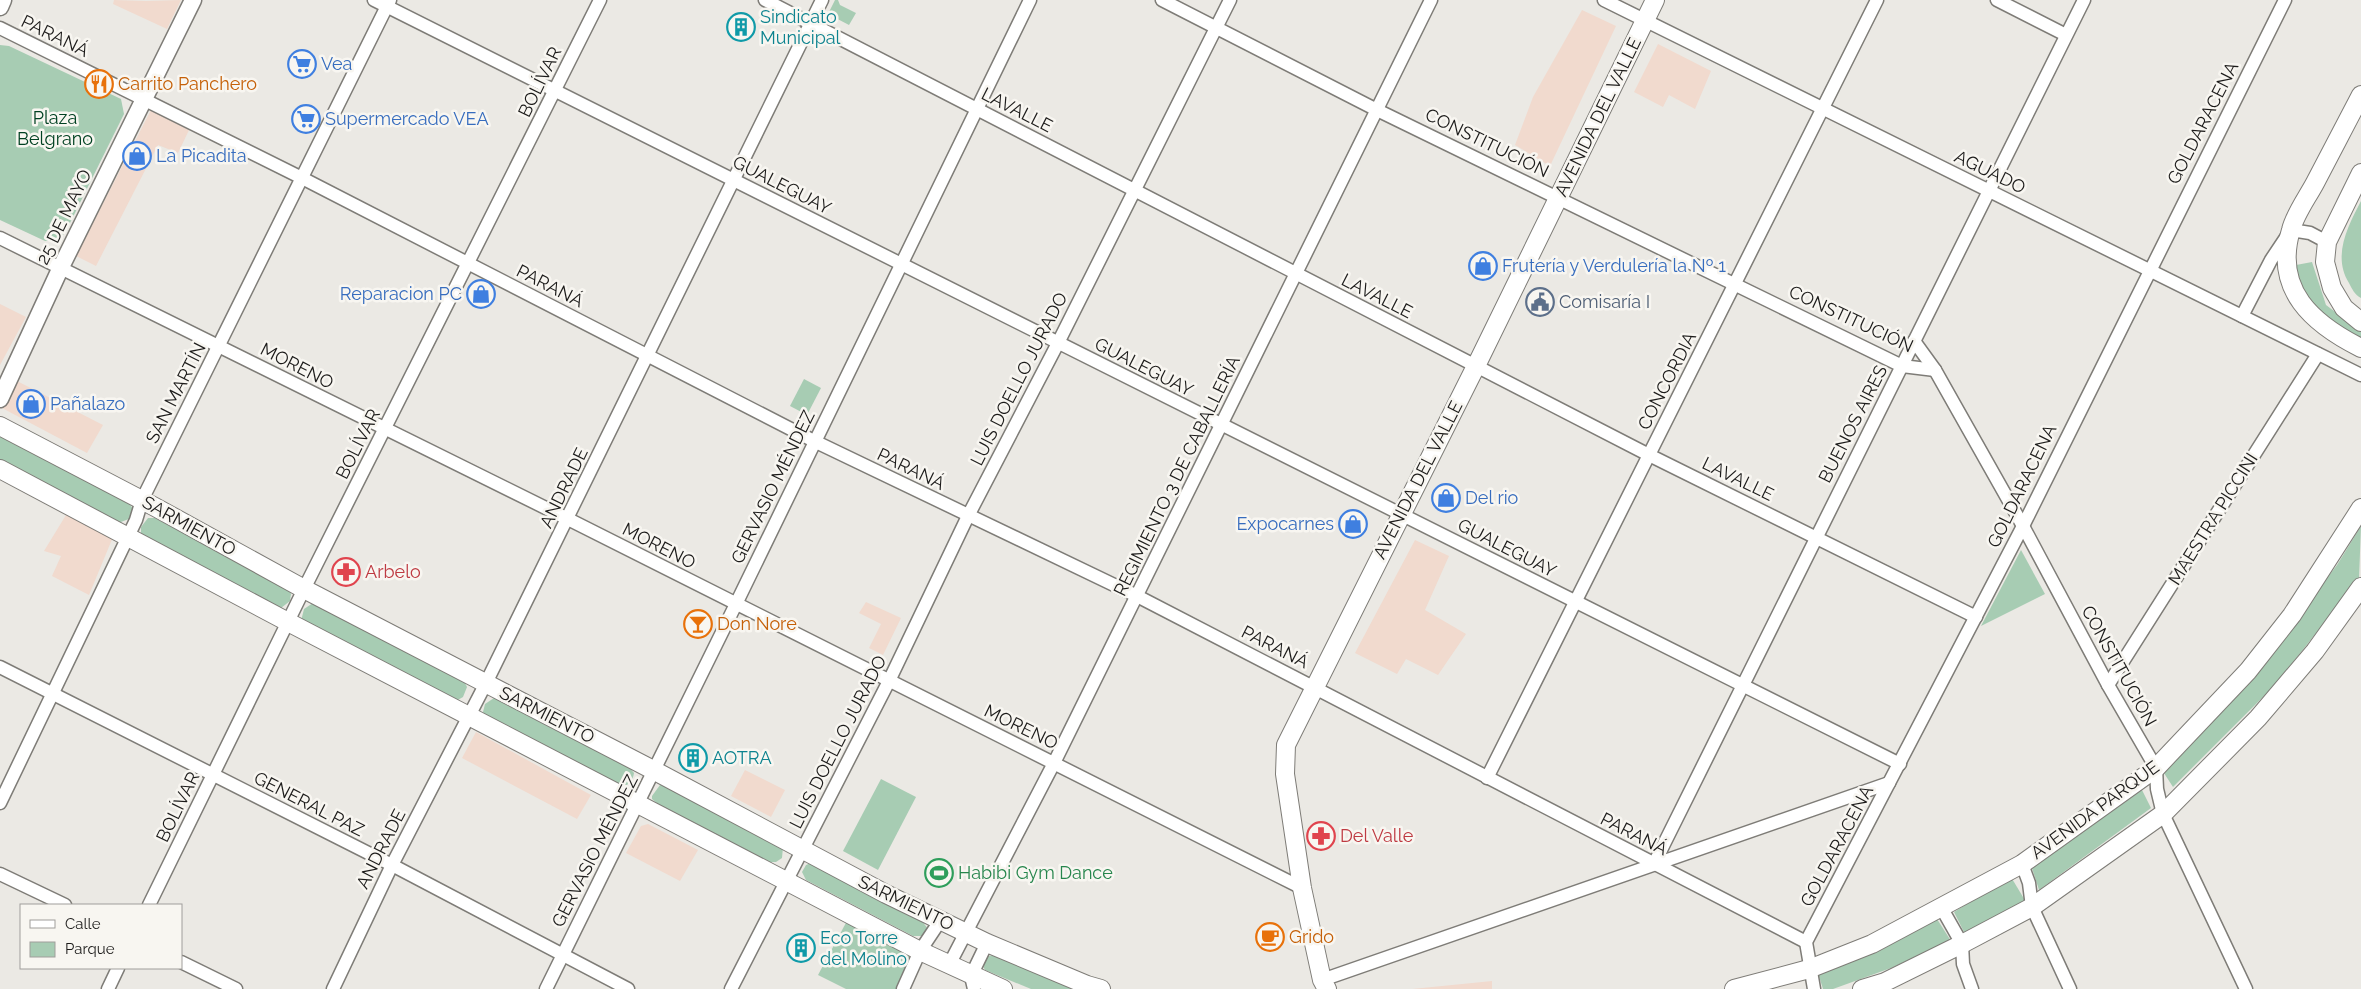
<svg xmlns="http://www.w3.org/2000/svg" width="2361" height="989" font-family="Raleway,sans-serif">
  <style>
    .commercial { fill: #f1dace }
    .green { fill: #a7ccb3 }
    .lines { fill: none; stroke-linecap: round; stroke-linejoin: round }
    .minor-casing { stroke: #7e7c77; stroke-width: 15 }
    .tertiary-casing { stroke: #7e7c77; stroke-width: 19 }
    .secondary-casing { stroke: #7e7c77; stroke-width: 20 }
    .minor { stroke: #fff; stroke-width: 12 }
    .tertiary { stroke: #fff; stroke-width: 16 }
    .secondary { stroke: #fff; stroke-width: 18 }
    .labels { text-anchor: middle; stroke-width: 5; stroke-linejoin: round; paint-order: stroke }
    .culture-label { font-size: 18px; fill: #0d838f; stroke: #f8f6f1; text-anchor: start }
    .street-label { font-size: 18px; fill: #1c1b1a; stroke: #f8f6f1 }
    .shop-label { font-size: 18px; fill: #366cbe; stroke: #f8f6f1; text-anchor: start }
    .food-label { font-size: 18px; fill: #c56008; stroke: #f8f6f1; text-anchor: start }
    .park-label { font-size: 18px; fill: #004122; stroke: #f8f6f1 }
    .service-label { font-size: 18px; fill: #4e5e75; stroke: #f8f6f1; text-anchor: start }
    .health-label { font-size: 18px; fill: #be3a42; stroke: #f8f6f1; text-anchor: start }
    .leisure-label { font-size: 18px; fill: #27864d; stroke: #f8f6f1; text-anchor: start }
  </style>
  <rect width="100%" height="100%" fill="#ebe9e4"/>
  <g class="commercial">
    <polygon points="114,0 146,1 181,0 167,29 113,4"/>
    <polygon points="1582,10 1616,26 1550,166 1515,145 1533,97"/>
    <polygon points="1658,44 1711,71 1695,109 1669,95 1663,107 1634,92"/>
    <polygon points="151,110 190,128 178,153 158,145 96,266 76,256"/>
    <polygon points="0,304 26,317 0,365"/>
    <polygon points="17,381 103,425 87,453 2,408"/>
    <polygon points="66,515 113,537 89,595 52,576 61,556 44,551"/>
    <polygon points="1415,540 1449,556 1425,610 1466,634 1438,675 1406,659 1397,674 1355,653"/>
    <polygon points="866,602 901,618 883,655 869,648 881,624 859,613"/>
    <polygon points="476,732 591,795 577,819 462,758"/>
    <polygon points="745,770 785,790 771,817 731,796"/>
    <polygon points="648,824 698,850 680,881 626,853 641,826"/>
    <polygon points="1492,981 1492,989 1412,989"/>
  </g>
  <g class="green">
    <polygon points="835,0 838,0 840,5 856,13 849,25 828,14"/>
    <polygon points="0,45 9,46 121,99 124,114 65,233 56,241 45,241 0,220"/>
    <path d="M2361,201v97c-6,-3 -9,-9 -12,-15 -17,-27 -1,-57 12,-82z"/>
    <polygon points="2312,262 2326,305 2350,323 2361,328 2361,341 2318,312 2303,293 2296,265"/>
    <polygon points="804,379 821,388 807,415 790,406"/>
    <polygon points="0,436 129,503 133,509 129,519 118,523 0,461"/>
    <polygon points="148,518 155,518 288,588 291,594 290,601 281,608 141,535 141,527"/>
    <polygon points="2361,526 2359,579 2274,686 2173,787 2162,770 2254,674 2337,565"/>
    <polygon points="2021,550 2045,594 1981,626"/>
    <polygon points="313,603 464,681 467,687 463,697 456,701 301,621 304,609"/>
    <path d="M494,698l135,69 5,6c-1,7 -5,12 -12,14l-137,-71 -2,-4 2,-8z"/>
    <polygon points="881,779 916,797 878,870 843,851"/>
    <polygon points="660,785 668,787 783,847 782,858 776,862 770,862 658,804 652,799 652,796"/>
    <polygon points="2142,790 2151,808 2039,890 2032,868"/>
    <polygon points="811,863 922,921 928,929 925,936 913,936 806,880 802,872 806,865"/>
    <polygon points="2011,877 2026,902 1965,934 1954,912"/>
    <polygon points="848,919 911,950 916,962 902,989 846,989 818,975"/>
    <polygon points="1937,919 1951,941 1891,968 1833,989 1823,989 1818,973"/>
    <polygon points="993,955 996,956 1076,989 1031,989 985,970 982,964 986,957"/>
  </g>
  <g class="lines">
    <defs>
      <g id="minor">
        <polyline points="374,0 1900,764"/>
        <polyline points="765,0 1649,455 1976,617"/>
        <polyline points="1162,0 1377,110 1902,366 1935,370"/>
        <polyline points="1604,0 2361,375"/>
        <polyline points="1997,0 2066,35"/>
        <polyline points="0,28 302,178 814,441 1137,596 1806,942"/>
        <polyline points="0,238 568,519 1302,888"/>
        <polyline points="2242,316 2271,260 2291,230 2310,233 2327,242"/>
        <polyline points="1914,341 1935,370 2023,526 2108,685 2156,768 2157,789 2163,814 2246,989"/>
        <polyline points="0,667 392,865 628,989"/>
        <polyline points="2108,685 2318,354"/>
        <polyline points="1487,778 1877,0"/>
        <polyline points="0,803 136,520 142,500 390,0"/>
        <polyline points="1654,864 2084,0"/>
        <polyline points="2022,864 2029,883 2032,907 2070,989"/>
        <polyline points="0,874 65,905"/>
        <polyline points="149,905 304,589 600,0"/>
        <polyline points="1941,907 1962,944 1963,964 1972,989"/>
        <polyline points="181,962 236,989"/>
        <polyline points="949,965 1054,763 1431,0"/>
        <polyline points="1322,980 1889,783"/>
        <polyline points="108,989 118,968"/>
        <polyline points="333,989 392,865 486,683 822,0"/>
        <polyline points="546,989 736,604 1030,0"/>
        <polyline points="731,989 889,681 968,516 1058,343 1230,0"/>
        <polyline points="903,989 920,951 940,921"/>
        <polyline points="974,989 971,976 987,943"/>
        <polyline points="1814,989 1806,942 2023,526 2285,0"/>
      </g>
      <g id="tertiary">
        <polyline points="0,7 3,0"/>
        <polyline points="0,399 61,267 193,0"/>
      </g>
      <g id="secondary">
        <path d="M2361,95c-15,29 -31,59 -46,88 -8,15 -20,31 -24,47 -18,60 22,94 70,118"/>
        <polyline points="2361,173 2327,242 2325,262 2332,288 2344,308 2361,322"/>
        <polyline points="0,426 155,507 304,589 655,771 886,894 987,943 1087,985 1101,989"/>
        <polyline points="0,469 288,622 786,881 920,951 1003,989"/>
        <polyline points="1327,989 1322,980 1302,888 1285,774 1286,745 1476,366 1655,0"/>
        <polyline points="1734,989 1809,969 1872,944 2022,864 2156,768 2248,671 2292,615 2361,508"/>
        <polyline points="1862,989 1885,982 1962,944 2032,907 2163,814 2258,718 2315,651 2361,587"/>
      </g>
    </defs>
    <use href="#minor" class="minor-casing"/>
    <use href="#tertiary" class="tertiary-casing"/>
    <use href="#secondary" class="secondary-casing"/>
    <use href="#minor" class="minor"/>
    <use href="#tertiary" class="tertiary"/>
    <use href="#secondary" class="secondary"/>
  </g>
  <defs>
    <symbol id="building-ring" viewBox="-11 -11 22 22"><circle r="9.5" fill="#f8f6f1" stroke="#0f9aa8" stroke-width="1.5"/><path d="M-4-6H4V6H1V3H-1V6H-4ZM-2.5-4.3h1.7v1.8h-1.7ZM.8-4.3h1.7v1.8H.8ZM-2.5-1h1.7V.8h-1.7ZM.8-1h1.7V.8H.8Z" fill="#0f9aa8"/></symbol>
    <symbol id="supermarket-ring" viewBox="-11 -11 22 22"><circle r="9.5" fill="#f8f6f1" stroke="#3f7fe0" stroke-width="1.5"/><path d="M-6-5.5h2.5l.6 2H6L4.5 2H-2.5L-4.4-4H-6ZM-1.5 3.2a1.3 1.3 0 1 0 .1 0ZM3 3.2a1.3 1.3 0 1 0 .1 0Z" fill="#3f7fe0"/></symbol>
    <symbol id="restaurant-ring" viewBox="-11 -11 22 22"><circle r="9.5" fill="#f8f6f1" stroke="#e8710a" stroke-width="1.5"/><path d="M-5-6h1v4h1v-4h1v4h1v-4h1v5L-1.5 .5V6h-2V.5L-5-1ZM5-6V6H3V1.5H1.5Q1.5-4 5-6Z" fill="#e8710a"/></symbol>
    <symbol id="shop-ring" viewBox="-11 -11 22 22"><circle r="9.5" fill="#f8f6f1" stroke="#3f7fe0" stroke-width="1.5"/><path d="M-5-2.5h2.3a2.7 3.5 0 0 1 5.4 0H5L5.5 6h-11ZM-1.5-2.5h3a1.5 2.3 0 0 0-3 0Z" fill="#3f7fe0"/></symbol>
    <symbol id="civic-ring" viewBox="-11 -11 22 22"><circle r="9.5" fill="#f8f6f1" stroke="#5c6f8a" stroke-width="1.5"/><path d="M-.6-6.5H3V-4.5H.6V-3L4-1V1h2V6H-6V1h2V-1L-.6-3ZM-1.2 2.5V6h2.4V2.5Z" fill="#5c6f8a"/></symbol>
    <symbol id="pharmacy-ring" viewBox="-11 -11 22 22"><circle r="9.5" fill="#f8f6f1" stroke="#e0444e" stroke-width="1.5"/><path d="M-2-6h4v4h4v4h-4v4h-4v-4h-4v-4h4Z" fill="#e0444e"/></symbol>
    <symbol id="bar-ring" viewBox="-11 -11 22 22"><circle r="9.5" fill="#f8f6f1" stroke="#e8710a" stroke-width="1.5"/><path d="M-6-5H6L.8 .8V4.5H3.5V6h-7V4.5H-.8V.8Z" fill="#e8710a"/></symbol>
    <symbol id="stadium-ring" viewBox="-11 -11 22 22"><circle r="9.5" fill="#f8f6f1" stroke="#2e9e5b" stroke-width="1.5"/><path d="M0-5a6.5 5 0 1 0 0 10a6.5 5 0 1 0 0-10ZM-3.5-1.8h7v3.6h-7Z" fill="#2e9e5b"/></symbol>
    <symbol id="cafe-ring" viewBox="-11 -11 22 22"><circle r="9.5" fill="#f8f6f1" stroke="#e8710a" stroke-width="1.5"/><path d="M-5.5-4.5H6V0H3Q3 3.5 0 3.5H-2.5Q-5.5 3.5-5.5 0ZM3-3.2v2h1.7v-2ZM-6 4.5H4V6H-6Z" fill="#e8710a"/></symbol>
  </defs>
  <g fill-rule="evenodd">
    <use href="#building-ring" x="725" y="11" width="32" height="32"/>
    <use href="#supermarket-ring" x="286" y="48" width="32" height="32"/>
    <use href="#restaurant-ring" x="83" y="68" width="32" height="32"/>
    <use href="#supermarket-ring" x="290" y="103" width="32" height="32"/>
    <use href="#shop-ring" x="121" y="140" width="32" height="32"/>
    <use href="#shop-ring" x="1467" y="250" width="32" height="32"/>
    <use href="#shop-ring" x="465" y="278" width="32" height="32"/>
    <use href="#civic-ring" x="1524" y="286" width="32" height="32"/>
    <use href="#shop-ring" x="15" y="388" width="32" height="32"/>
    <use href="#shop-ring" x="1430" y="482" width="32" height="32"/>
    <use href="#shop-ring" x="1337" y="508" width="32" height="32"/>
    <use href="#pharmacy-ring" x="330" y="556" width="32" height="32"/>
    <use href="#bar-ring" x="682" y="608" width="32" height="32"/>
    <use href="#building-ring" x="677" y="742" width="32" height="32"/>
    <use href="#pharmacy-ring" x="1305" y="820" width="32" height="32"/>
    <use href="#stadium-ring" x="923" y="857" width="32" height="32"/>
    <use href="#cafe-ring" x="1254" y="921" width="32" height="32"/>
    <use href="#building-ring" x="785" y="932" width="32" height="32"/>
  </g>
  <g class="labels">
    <g class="culture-label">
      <text x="760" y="23">Sindicato<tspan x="760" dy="21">Municipal</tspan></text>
      <text x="712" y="764">AOTRA</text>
      <text x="820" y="944">Eco Torre<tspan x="820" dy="21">del Molino</tspan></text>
    </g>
    <g class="street-label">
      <text transform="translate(55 36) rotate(26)" y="6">PARANÁ</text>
      <text transform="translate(540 82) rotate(-64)" y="6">BOLÍVAR</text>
      <text transform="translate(1017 110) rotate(27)" y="6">LAVALLE</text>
      <text transform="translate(1598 117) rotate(-64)" y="6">AVENIDA DEL VALLE</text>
      <text transform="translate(2203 123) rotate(-63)" y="6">GOLDARACENA</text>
      <text transform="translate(1487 143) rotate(26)" y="6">CONSTITUCIÓN</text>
      <text transform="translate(1990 172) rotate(26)" y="6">AGUADO</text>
      <text transform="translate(782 185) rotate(27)" y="6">GUALEGUAY</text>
      <text transform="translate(64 217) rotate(-64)" y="6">25 DE MAYO</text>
      <text transform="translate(550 286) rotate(27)" y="6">PARANÁ</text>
      <text transform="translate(1377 296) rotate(27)" y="6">LAVALLE</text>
      <text transform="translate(1851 319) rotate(25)" y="6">CONSTITUCIÓN</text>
      <text transform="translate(297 366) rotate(27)" y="6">MORENO</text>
      <text transform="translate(1144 367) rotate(27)" y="6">GUALEGUAY</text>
      <text transform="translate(1019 379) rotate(-63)" y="6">LUIS DOELLO JURADO</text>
      <text transform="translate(1667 381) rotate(-63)" y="6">CONCORDIA</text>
      <text transform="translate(176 393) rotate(-63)" y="6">SAN MARTÍN</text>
      <text transform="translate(1853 424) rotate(-63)" y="6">BUENOS AIRES</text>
      <text transform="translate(358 444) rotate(-63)" y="6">BOLÍVAR</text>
      <text transform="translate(911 469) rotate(26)" y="6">PARANÁ</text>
      <text transform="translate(1177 476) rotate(-64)" y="6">REGIMIENTO 3 DE CABALLERÍA</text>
      <text transform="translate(1738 479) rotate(26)" y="6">LAVALLE</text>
      <text transform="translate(1418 480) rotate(-63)" y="6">AVENIDA DEL VALLE</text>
      <text transform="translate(2022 486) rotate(-64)" y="6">GOLDARACENA</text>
      <text transform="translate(773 487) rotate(-64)" y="6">GERVASIO MÉNDEZ</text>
      <text transform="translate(564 488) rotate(-64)" y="6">ANDRADE</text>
      <text transform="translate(2213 519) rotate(-58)" y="6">MAESTRA PICCINI</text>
      <text transform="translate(189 526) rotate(29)" y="6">SARMIENTO</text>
      <text transform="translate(659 546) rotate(27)" y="6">MORENO</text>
      <text transform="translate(1507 548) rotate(27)" y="6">GUALEGUAY</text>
      <text transform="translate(1275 647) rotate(27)" y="6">PARANÁ</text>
      <text transform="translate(2119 666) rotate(61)" y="6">CONSTITUCIÓN</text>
      <text transform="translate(547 715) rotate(27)" y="6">SARMIENTO</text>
      <text transform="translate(1021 727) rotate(26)" y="6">MORENO</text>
      <text transform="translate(838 742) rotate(-63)" y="6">LUIS DOELLO JURADO</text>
      <text transform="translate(309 804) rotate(27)" y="6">GENERAL PAZ</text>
      <text transform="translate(178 807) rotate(-64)" y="6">BOLÍVAR</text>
      <text transform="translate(2095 810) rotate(-36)" y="6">AVENIDA PARQUE</text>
      <text transform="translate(1634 834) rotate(27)" y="6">PARANÁ</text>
      <text transform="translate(1837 846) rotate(-62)" y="6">GOLDARACENA</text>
      <text transform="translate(381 849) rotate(-63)" y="6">ANDRADE</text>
      <text transform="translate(595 851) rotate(-63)" y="6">GERVASIO MÉNDEZ</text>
      <text transform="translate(906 903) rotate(26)" y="6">SARMIENTO</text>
    </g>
    <g class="shop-label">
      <text x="321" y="70">Vea</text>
      <text x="325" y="125">Supermercado VEA</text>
      <text x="156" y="162">La Picadita</text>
      <text x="1502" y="272">Frutería y Verdulería la Nº 1</text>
      <text x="462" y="300" text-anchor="end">Reparacion PC</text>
      <text x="50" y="410">Pañalazo</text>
      <text x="1465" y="504">Del rio</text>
      <text x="1334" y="530" text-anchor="end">Expocarnes</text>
    </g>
    <g class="food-label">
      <text x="118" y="90">Carrito Panchero</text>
      <text x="717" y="630">Don Nore</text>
      <text x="1289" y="943">Grido</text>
    </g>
    <g class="park-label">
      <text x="55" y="124">Plaza<tspan x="55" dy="21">Belgrano</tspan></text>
    </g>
    <g class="service-label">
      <text x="1559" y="308">Comisaría I</text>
    </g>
    <g class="health-label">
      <text x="365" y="578">Arbelo</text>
      <text x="1340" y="842">Del Valle</text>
    </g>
    <g class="leisure-label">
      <text x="958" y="879">Habibi Gym Dance</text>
    </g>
  </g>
  <rect x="20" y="904" width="162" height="65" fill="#f8f6f1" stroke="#a09e9b"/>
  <rect x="30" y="920" width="25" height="8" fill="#ffffff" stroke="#a09e9b"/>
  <text x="65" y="929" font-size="15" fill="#1c1b1a">Calle</text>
  <rect x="30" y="942" width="25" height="15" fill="#a7ccb3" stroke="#a09e9b"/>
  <text x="65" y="954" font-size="15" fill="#1c1b1a">Parque</text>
</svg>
